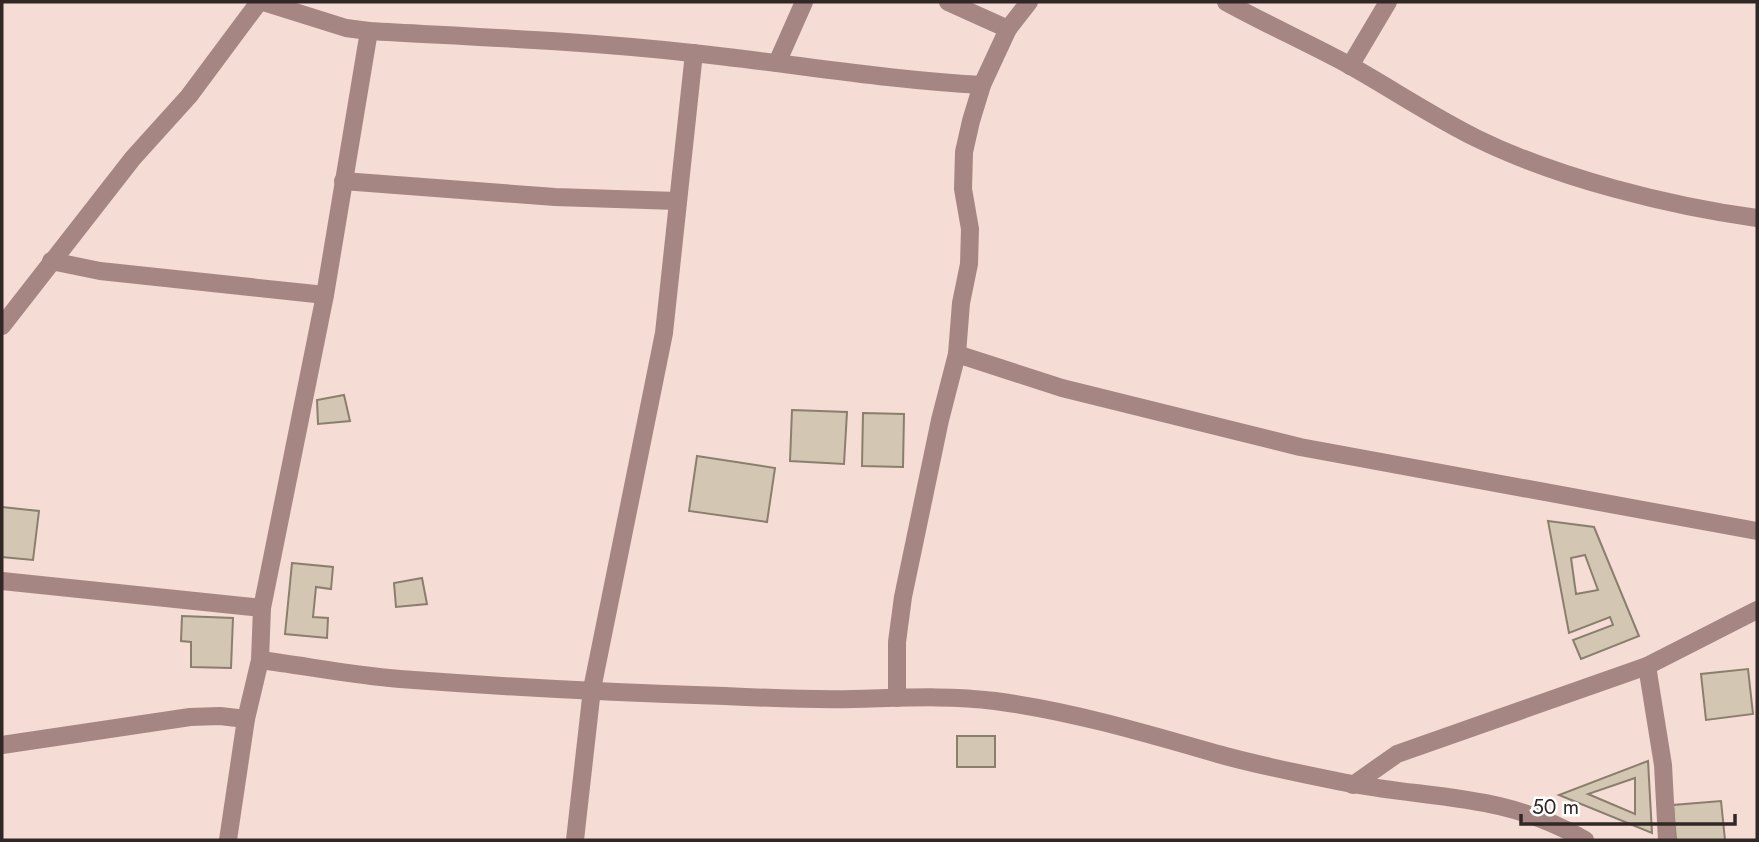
<svg xmlns="http://www.w3.org/2000/svg" width="1759" height="842" font-family="Jost,sans-serif">
  <style>
    .building { fill: #d3c7b4; stroke: #8a7f6d; stroke-width: 2; fill-rule: evenodd }
    .lines { fill: none; stroke-linecap: round; stroke-linejoin: round }
    .minor { stroke: #a58683; stroke-width: 18 }
  </style>
  <rect width="100%" height="100%" fill="#f5dcd4"/>
  <g class="building">
    <polygon points="344,395 350,421 318,424 317,400"/>
    <polygon points="792,410 847,412 844,464 790,461"/>
    <polygon points="863,413 904,414 903,467 862,466"/>
    <polygon points="697,456 775,468 767,522 689,511"/>
    <polygon points="2,507 39,511 33,560 2,557"/>
    <path d="M1548,521l46,6 45,109 -58,23 -8,-19 40,-15 -3,-8 -41,16zM1585,555l13,35 -22,4 -5,-36z"/>
    <polygon points="292,563 333,567 331,589 316,587 313,617 328,618 327,638 285,634"/>
    <polygon points="422,578 427,604 396,607 394,583"/>
    <polygon points="182,616 233,618 231,668 191,667 191,642 181,641"/>
    <polygon points="1748,669 1753,714 1706,720 1701,674"/>
    <rect x="957" y="736" width="38" height="31"/>
    <path d="M1648,761l4,72 -93,-38zM1635,778v36l-47,-20z"/>
    <polygon points="1721,801 1725,840 1676,840 1673,805"/>
  </g>
  <g class="lines">
    <g class="minor">
      <path d="M263,2l83,26 23,3c108,6 216,10 323,22 97,10 193,27 290,32"/>
      <polyline points="948,2 1008,29"/>
      <path d="M1226,2c40,22 82,41 123,63 43,24 84,52 129,74 80,39 191,67 279,79"/>
      <polyline points="777,63 804,2"/>
      <polyline points="1350,66 1388,2"/>
      <polyline points="343,181 555,197 677,201"/>
      <polyline points="51,261 100,271 325,295"/>
      <polyline points="2,326 133,158 189,96 259,2"/>
      <polyline points="957,354 1062,388 1300,447 1757,531"/>
      <polyline points="2,581 262,608"/>
      <path d="M260,660c46,6 93,15 140,19 108,8 217,14 325,17 42,2 85,4 128,3 48,-1 94,-4 142,2 76,10 150,32 223,53 39,11 79,19 119,27 90,19 164,10 248,59"/>
      <polyline points="1647,666 1663,765 1667,840"/>
      <polyline points="897,698 897,642 903,597 940,420 957,354 961,303 969,264 970,229 963,189 964,152 971,121 982,85 1008,29 1029,2"/>
      <polyline points="2,745 190,717 220,716 246,719"/>
      <polyline points="1353,785 1397,754 1647,666 1757,610"/>
      <polyline points="228,840 246,719 260,660 262,608 325,295 369,31"/>
      <polyline points="575,840 592,689 664,333 694,53"/>
    </g>
  </g>
  <rect width="1759" height="842" fill="none" stroke="#312825" stroke-width="7"/>
  <path d="M1521 814v10h214v-10" fill="none" stroke="#312825" stroke-width="3.5"/>
  <text x="1532" y="814" font-size="21" fill="#312825" stroke="#ffffff" stroke-width="5" paint-order="stroke">50 m</text>
</svg>
